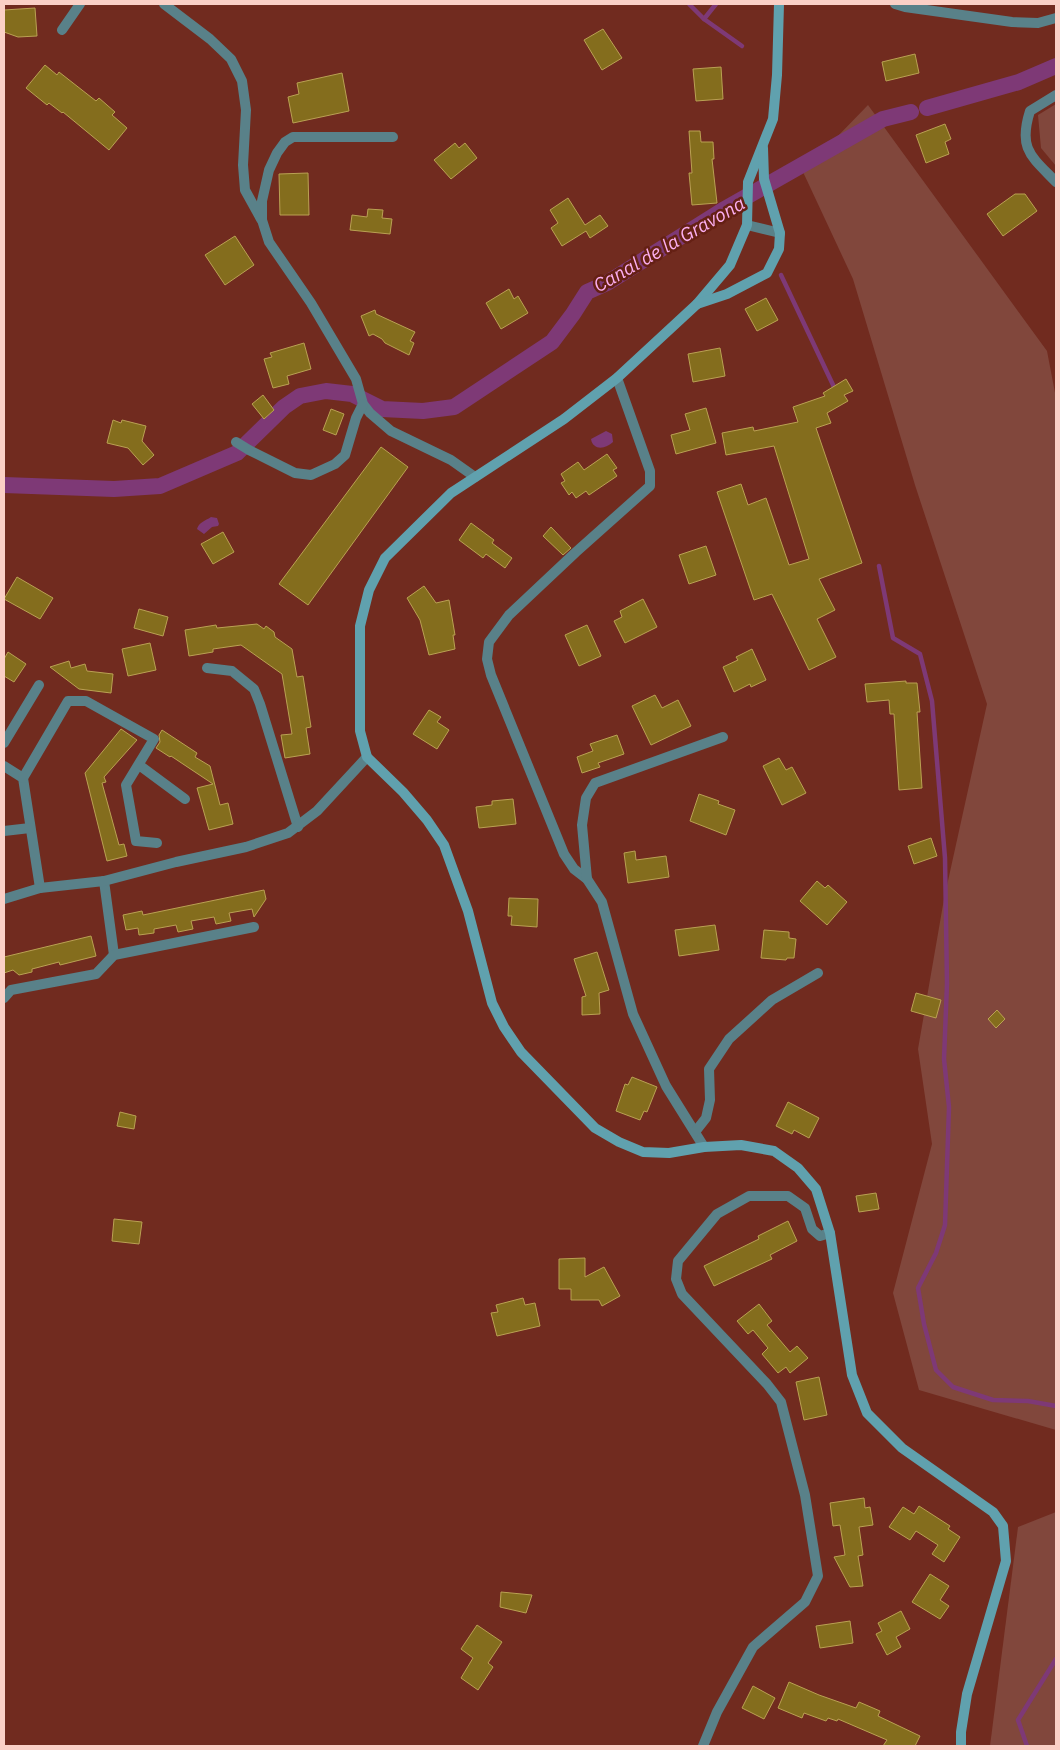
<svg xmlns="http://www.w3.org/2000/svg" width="1060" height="1750" font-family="'IBM Plex Sans',sans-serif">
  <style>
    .green { fill: #81473c }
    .water { fill: #7e3976 }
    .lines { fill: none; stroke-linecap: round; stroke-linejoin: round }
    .stream { stroke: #7e3976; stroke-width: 4.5 }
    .canal { stroke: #7e3976; stroke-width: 16 }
    .building { fill: #846d1d; stroke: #baa153 }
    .street { stroke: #598189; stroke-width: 10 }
    .secondary { stroke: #60a1ae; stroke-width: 10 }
    .labels { text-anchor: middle; stroke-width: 5; stroke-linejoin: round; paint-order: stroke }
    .water-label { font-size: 19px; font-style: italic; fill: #fcaff1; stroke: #652014 }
  </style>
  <rect width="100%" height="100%" fill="#712b1f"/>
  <g class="green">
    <polygon points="1056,104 1056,166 1041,148 1038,115"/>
    <polygon points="868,105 1047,351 1056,398 1056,1430 919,1390 893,1293 932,1144 918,1049 944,899 987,704 915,485 853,279 803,172"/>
    <polygon points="1056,1512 1056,1746 990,1746 1018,1527"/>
  </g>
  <g class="water">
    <path d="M606,431l6,3 1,8c-7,7 -20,9 -22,-3z"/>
    <path d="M211,517l6,1 2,6 -1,2 -6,1 -8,7 -7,-5c2,-7 8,-8 14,-12z"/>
  </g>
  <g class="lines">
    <g class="stream">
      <polyline points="689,4 704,19 742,46"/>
      <polyline points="704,19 716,4"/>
      <polyline points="781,275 834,387"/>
      <polyline points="879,566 893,638 920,654 932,701 945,858 947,984 944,1059 949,1107 945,1225 936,1253 918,1288 924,1324 936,1370 953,1387 993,1400 1028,1401 1056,1406"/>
      <polyline points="1027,1746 1018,1720 1056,1659"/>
    </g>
    <g class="canal">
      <polyline points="927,108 1019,82 1056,66"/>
      <polyline points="4,485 114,489 160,486 237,453 284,407 300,396 326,391 352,394 382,409 423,411 454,407 552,342 573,314 587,292 607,283 723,210 883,119 911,112"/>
    </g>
  </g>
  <g class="building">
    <polygon points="35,8 37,36 18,37 4,32 4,10"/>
    <polygon points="603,29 622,58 602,70 584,40"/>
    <polygon points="915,54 919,73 886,81 882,62"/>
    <polygon points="45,65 57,75 59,72 96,101 99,98 115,112 112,115 127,128 109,150 63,112 62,113 49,103 47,105 26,88"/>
    <polygon points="721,67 723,99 696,101 693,69"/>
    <polygon points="342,73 349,111 293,123 288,97 299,94 297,83"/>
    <polygon points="945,124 951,139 945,142 949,154 926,163 916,135"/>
    <polygon points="689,131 700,131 701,142 713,142 714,159 712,159 717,203 692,205 689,173 692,173"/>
    <polygon points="455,143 459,148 465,143 477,158 451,179 434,160"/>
    <polygon points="308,173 309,215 280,215 279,174"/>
    <polygon points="1015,194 1025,194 1037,211 1003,236 987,214"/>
    <polygon points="568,198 585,225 600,215 608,226 590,238 586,231 562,246 551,228 558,223 550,210"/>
    <polygon points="368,209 383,210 382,218 392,219 390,234 350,230 352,215 367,217"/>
    <polygon points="235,236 254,265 225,285 205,255"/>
    <polygon points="509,289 514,299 518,296 528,313 501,329 486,303"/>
    <polygon points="766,298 778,320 757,331 745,309"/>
    <polygon points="375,310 376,314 415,332 410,341 414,343 409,355 385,343 382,339 373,334 369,336 361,316"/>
    <polygon points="304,343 311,369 287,376 289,384 273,388 264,359 272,357 270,353"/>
    <polygon points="720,348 725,376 693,382 688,354"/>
    <polygon points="846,379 853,391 844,395 848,401 827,413 831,423 816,428 862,563 819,579 835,610 817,619 836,657 809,670 772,594 754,600 717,492 741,484 748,505 766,498 789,565 809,559 774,446 726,455 722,433 753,427 754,431 798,422 793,407 825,396 823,393"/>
    <polygon points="263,395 274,410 264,419 252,404"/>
    <polygon points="706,408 716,443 676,454 671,435 690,430 685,414"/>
    <polygon points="331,409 344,414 336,435 323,430"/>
    <polygon points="113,420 121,423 122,420 146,426 142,441 154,455 143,465 128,448 107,443"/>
    <polygon points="381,447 408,467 308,605 279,584"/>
    <polygon points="607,454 617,468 613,470 617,476 589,495 586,491 576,498 572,492 569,495 561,483 565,481 561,474 578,462 584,470"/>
    <polygon points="471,523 494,540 492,543 512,558 505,568 486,554 483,558 459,540"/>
    <polygon points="551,527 571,548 563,555 543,536"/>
    <polygon points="223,532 234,552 213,564 201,544"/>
    <polygon points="706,546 716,575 689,584 679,555"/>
    <polygon points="17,577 53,598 40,619 4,599"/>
    <polygon points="424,586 436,603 449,600 455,635 453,635 455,649 429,655 420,620 407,598"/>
    <polygon points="643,599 657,627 625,643 614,621 622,617 620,611"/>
    <polygon points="139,609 168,617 163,636 134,628"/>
    <polygon points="257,624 264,629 266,626 274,632 275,637 292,649 297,677 303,676 311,727 306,728 310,754 285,758 281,735 292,734 282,674 241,645 213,649 213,652 189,656 185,630 216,625 217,628"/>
    <polygon points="587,625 601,656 579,666 565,635"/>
    <polygon points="150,643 156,670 128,676 122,649"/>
    <polygon points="752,649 766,680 751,687 750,684 734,692 723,667 738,660 736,657"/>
    <polygon points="8,652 26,664 14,682 4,676 4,659"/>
    <polygon points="69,661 71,668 85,664 87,671 113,674 111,693 79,689 50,667"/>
    <polygon points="906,681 906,683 917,683 920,712 917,712 922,788 899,790 894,714 890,714 889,700 867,702 865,684"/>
    <polygon points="655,695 662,708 678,700 691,726 651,745 632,706"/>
    <polygon points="429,710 441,717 437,722 449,730 437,749 413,734"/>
    <polygon points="121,729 137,740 104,777 106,782 102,783 119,845 124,844 127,856 107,861 85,773"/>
    <polygon points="162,730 197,753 195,757 210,766 220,805 228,803 233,824 209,830 197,788 213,784 171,756 170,757 156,748 160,742 159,735"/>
    <polygon points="617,735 624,754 598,763 600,767 582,773 577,757 593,751 590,744"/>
    <polygon points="779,758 786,770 792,767 806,793 782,805 763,766"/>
    <polygon points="699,794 719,801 718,804 735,810 726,835 690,821"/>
    <polygon points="513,799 516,824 479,828 476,807 492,805 492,801"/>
    <polygon points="931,838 937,856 914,864 908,846"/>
    <polygon points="635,851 636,860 666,856 669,877 628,883 624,853"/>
    <polygon points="817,881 825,888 828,885 847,902 827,925 800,901"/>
    <polygon points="264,890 266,899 254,917 252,909 229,913 231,921 216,924 214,917 191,921 193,929 178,932 176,925 154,929 154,933 139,935 138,928 126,930 123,915 142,911 143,915"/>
    <polygon points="509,898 538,899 537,927 511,925 512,916 508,916"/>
    <polygon points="715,925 719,950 679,956 675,930"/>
    <polygon points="764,930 789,932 789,938 796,939 794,958 787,958 786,960 761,958"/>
    <polygon points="91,936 96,956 60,965 59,962 32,969 32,972 19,975 13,970 4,973 4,957"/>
    <polygon points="597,952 609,990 599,993 600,1014 582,1015 582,997 586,996 574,959"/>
    <polygon points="916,993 941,1000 936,1018 911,1011"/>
    <polygon points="997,1010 1005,1019 996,1028 988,1019"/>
    <polygon points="632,1077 657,1087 647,1112 644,1111 640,1120 616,1111 625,1084 628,1085"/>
    <polygon points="788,1102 819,1118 809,1138 794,1130 792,1134 776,1126"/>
    <polygon points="120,1112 136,1116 134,1129 117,1126"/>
    <polygon points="876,1193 879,1209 859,1212 856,1196"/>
    <polygon points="114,1219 142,1222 139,1244 112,1241"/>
    <polygon points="788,1221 797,1241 770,1255 772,1259 714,1286 704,1266 759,1239 758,1236"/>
    <polygon points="585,1258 585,1277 604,1267 620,1296 602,1306 599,1300 571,1300 571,1289 559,1289 559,1259"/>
    <polygon points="523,1298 525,1305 535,1303 540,1326 497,1336 491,1313 498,1312 496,1305"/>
    <polygon points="759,1304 772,1321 767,1325 790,1352 797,1346 808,1358 790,1373 786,1367 778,1373 762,1354 768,1348 753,1330 748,1334 737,1321"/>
    <polygon points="819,1377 827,1415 804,1420 796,1382"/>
    <polygon points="864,1498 865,1508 870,1507 873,1525 859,1527 863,1555 858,1556 863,1586 850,1587 834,1557 845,1555 840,1525 833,1526 830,1503"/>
    <polygon points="919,1506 950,1526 948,1529 960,1537 944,1562 932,1554 938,1545 916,1531 910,1540 889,1527 903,1507 914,1514"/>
    <polygon points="930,1574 949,1586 940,1600 949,1606 940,1619 912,1602"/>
    <polygon points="501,1592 532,1595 526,1613 500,1607"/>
    <polygon points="901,1611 910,1629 896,1637 901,1647 887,1655 876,1634 882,1631 878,1623"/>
    <polygon points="850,1621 853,1643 820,1648 816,1626"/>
    <polygon points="477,1625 502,1642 488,1663 493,1667 478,1690 461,1678 473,1658 461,1649"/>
    <polygon points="789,1682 819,1695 856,1708 859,1702 880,1711 878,1716 920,1736 915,1746 883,1746 887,1740 838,1719 837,1721 828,1718 826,1721 804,1713 802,1718 778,1708"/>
    <polygon points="753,1686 775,1698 764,1719 742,1708"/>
  </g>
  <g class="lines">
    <g class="street">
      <polyline points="164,4 210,39 231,59 242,81 246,110 243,165 245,190 261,219"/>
      <polyline points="895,4 905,7 1012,22 1038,23 1056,18"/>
      <polyline points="62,30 80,4"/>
      <path d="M1056,95l-26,16c-12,38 1,45 26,71"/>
      <polyline points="393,137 293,137 285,142 277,153 269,170 262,201 262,220 269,242 311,303 356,379 363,404 370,413 391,431 451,460 475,477"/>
      <polyline points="747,225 780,233"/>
      <polyline points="617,378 650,471 650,486 576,552 509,615 489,642 487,659 491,675 564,854 574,869 587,879 602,902 633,1014 666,1086 704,1147"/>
      <polyline points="236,442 249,450 295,473 311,475 335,464 345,455 356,418 363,404"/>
      <polyline points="207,668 232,671 254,689 260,704 298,827"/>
      <polyline points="4,743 39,685"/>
      <polyline points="139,765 185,799"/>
      <polyline points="4,766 23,778 40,888"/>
      <polyline points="23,778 68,701 86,701 154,739 126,785 136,841 157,843"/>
      <polyline points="4,831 30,828"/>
      <polyline points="587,879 582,825 586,798 595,783 723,737"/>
      <polyline points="104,881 114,955"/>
      <polyline points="4,899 40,888 104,881 176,862 246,847 288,833 317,811 367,757"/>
      <polyline points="4,998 11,990 96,974 114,955 254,927"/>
      <polyline points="695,1132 706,1118 710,1100 709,1069 729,1039 772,1000 818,973"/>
      <polyline points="703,1746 717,1712 753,1647 805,1602 818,1576 805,1495 781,1402 767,1384 682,1294 676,1279 678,1261 717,1214 749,1196 788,1196 805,1208 812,1229 820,1236 830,1233"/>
    </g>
    <g class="secondary">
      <polyline points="779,4 777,75 773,119 748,182 747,225 730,265 697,304 617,378 564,419 451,493 385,558 369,590 360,626 360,731 367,757 403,792 427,820 444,845 468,911 492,1003 504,1027 521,1052 595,1128 619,1142 643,1152 669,1153 704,1147 741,1145 774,1151 798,1168 816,1189 830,1233 852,1375 867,1413 902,1448 993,1512 1003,1526 1006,1561 967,1694 961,1732 961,1746"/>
      <polyline points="697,304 727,294 767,273 779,249 780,233 764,179 763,148"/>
    </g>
  </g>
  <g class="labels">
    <g class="water-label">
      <text transform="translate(669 244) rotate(-30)" y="7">Canal de la Gravona</text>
    </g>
  </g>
  <rect width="1060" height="1750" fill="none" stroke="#fbd0c6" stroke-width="10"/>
</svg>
